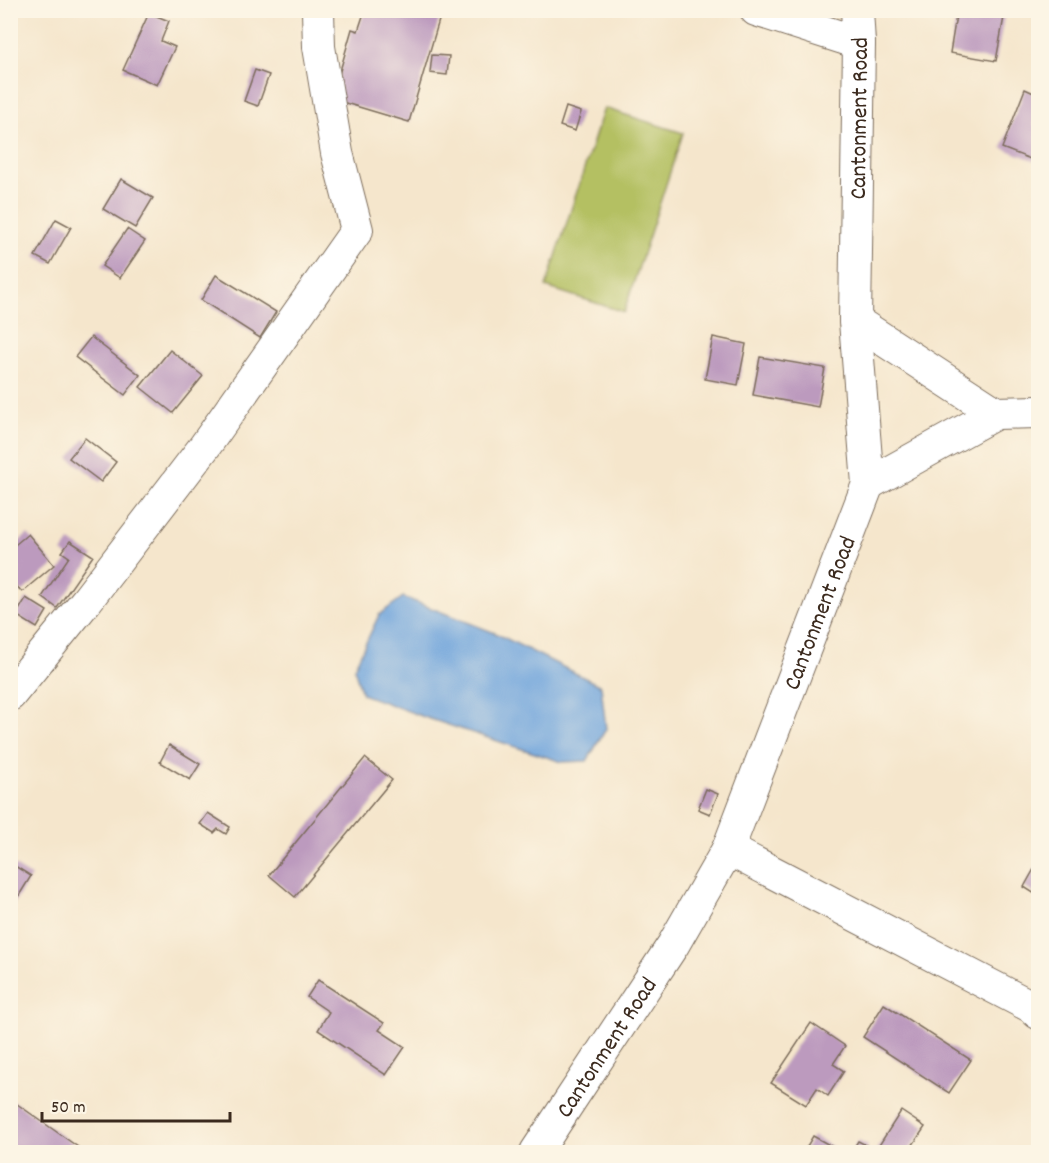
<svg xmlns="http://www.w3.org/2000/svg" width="1049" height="1163" font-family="Dekko,sans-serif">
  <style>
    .green { fill: #b4c062; stroke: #787540; stroke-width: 1.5 }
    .water { fill: #6fa4dc; stroke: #55677d; stroke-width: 1.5 }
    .building { fill: #bc9abe }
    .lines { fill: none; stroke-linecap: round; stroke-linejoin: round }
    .minor-casing { stroke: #7c6c5b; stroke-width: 34 }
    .minor { stroke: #fff; stroke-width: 32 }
    .labels { text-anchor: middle; stroke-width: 6; stroke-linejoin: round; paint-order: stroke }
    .street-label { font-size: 24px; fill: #3b2a1e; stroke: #fcf5e5 }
  </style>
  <rect width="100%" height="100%" fill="#fcf5e5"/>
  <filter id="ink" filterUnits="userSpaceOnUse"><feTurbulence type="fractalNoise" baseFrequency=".0167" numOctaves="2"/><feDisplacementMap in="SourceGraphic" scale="12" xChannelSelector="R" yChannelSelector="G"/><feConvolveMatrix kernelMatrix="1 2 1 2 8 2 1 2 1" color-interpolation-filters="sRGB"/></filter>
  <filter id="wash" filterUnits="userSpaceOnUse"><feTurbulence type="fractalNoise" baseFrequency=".008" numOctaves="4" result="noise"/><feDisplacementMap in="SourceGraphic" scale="24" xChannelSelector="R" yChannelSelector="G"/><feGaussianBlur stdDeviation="1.35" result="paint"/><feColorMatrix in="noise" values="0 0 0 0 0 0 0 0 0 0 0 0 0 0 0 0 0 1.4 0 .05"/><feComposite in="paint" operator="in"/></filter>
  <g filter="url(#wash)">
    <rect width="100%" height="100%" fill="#f5e6cc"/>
    <polygon class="green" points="604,108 683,133 624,312 546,287"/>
    <polygon class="water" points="403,597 495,633 601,686 606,729 587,761 562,762 424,717 362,694 354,668 379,615"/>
    <g id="blocks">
      <g class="building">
        <polygon points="365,10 442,10 409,122 332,99 352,29 358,31"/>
        <polygon points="957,10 967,10 1004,17 996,61 950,53"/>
        <polygon points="149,13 169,21 161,41 175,47 157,85 123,70"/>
        <polygon points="432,55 449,56 447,75 430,73"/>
        <polygon points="255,70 269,75 258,106 244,101"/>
        <polygon points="1025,89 1038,95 1038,113 1034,125 1038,127 1038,162 1002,148"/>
        <polygon points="566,107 581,112 575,131 560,126"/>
        <polygon points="121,179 153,198 135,228 103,209"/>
        <polygon points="56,219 71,227 50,264 35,256"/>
        <polygon points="127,229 145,241 120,278 102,266"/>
        <polygon points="216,275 276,312 260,338 201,300"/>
        <polygon points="91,337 140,375 125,395 75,357"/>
        <polygon points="713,337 746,344 738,385 705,379"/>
        <polygon points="170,350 203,376 173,413 140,387"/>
        <polygon points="760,357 825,368 818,407 753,395"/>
        <polygon points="85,438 116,462 101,482 69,458"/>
        <polygon points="28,534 54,565 22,592 10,579 10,549"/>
        <polygon points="70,541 93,556 57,608 42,597 69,557 62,552"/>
        <polygon points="26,598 47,611 37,628 16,615"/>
        <polygon points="169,745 200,764 190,780 160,762"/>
        <polygon points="365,758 392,780 295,897 269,875"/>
        <polygon points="706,789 718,794 710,814 698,809"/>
        <polygon points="208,813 230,827 226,834 218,829 214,833 200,824"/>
        <polygon points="1038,862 1038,896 1024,887"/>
        <polygon points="10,863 31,876 10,910"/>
        <polygon points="318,980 384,1023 379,1030 405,1047 386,1075 318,1030 329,1012 307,997"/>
        <polygon points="884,1004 971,1060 949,1093 863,1037"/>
        <polygon points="811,1023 845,1046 833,1064 844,1071 828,1096 817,1088 806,1105 771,1083"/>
        <polygon points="10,1099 85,1152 10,1152"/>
        <polygon points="901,1111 925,1127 908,1152 879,1152 876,1150"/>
        <polygon points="813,1136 842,1152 807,1152 804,1151"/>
        <polygon points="858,1141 868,1146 865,1152 851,1152"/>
      </g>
    </g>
  </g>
  <g filter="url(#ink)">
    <use href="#blocks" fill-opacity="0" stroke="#7c6c5b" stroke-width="1.5"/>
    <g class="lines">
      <defs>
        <g id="minor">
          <polyline points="756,10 859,43"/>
          <polyline points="855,321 996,413"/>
          <polyline points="868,484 996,413 1038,412"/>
          <polyline points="10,695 87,600 205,446 357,230 337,153 319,47 318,10"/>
          <polyline points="728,849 1032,1007 1038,1013"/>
          <path id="s1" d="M536,1152l137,-207 55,-96 140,-365 -13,-163 4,-278 -2,-33"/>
        </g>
      </defs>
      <use href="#minor" class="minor-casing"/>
      <use href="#minor" class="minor"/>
    </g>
  </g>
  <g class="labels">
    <g class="street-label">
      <text dy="8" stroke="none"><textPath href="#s1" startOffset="1116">Cantonment Road</textPath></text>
      <text dy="8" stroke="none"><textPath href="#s1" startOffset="612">Cantonment Road</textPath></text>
      <text dy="8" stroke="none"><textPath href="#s1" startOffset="126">Cantonment Road</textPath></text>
    </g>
  </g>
  <rect width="1049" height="1163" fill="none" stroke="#fcf5e5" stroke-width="36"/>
  <path d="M42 1112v9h188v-9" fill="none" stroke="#3b2a1e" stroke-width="3"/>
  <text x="51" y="1112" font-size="18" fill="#3b2a1e" stroke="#fcf5e5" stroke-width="4.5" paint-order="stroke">50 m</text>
</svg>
